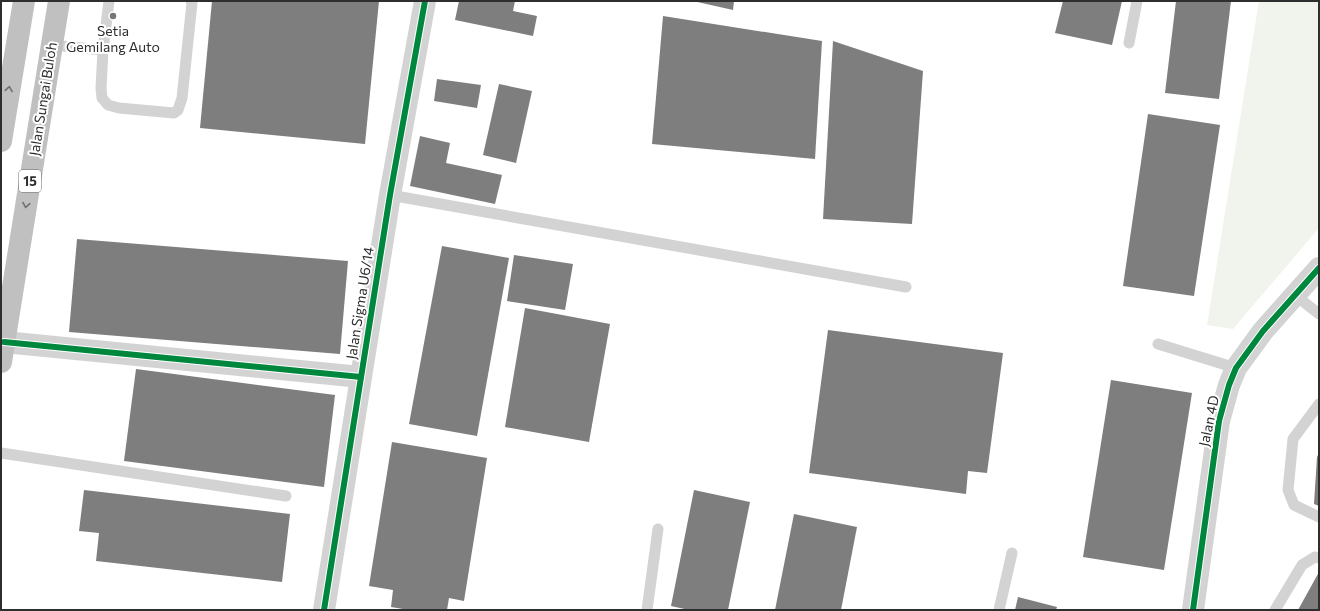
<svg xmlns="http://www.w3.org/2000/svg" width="1320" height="611" font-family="Commissioner,sans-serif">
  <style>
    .green { fill: #f1f4ec }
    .building { fill: #7e7e7e }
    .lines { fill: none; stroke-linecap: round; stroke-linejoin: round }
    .lane { stroke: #d3d3d3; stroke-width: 11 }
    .street { stroke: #d3d3d3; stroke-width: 22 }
    .highway { stroke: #c0c0c0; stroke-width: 22 }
    .cycleway-casing { stroke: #fff; stroke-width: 8 }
    .cycleway { stroke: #00873e; stroke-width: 6 }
    .oneway { stroke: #707070 }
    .poi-dot { fill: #777; stroke: #fff; stroke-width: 1.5 }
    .labels { text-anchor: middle; stroke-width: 4; stroke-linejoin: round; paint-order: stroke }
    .shield { fill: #fff; stroke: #6d6d6d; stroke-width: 1 }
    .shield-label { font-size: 13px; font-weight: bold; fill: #2e2e2e }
    .poi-label { font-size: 14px; fill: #2e2e2e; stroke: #fff }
    .street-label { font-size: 14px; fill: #2e2e2e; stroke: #fff }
  </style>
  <rect width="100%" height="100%" fill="#fff"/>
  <polygon class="green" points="1259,1 1319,1 1319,228 1233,329 1207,325"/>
  <g class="building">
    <polygon points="212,1 379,1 365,144 200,128"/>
    <polygon points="459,1 515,1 513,11 537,16 533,36 455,20"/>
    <polygon points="693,1 734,1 733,10"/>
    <polygon points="1063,1 1122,1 1112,45 1055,33"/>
    <polygon points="1176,1 1231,1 1219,99 1165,93"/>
    <polygon points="663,16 822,41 815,159 652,144"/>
    <polygon points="833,41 923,71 912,224 823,219"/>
    <polygon points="437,79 481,85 477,108 434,101"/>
    <polygon points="499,84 532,91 516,163 483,155"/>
    <polygon points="1148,114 1220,125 1194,296 1123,286"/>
    <polygon points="420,136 450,143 446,163 502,175 495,204 410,186"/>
    <polygon points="77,239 348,261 340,354 69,332"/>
    <polygon points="442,246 509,258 477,436 409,424"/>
    <polygon points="514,255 573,264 565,310 507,301"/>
    <polygon points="525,308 610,324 589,442 505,427"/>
    <polygon points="828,330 1003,353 987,473 968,471 966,494 809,473"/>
    <polygon points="136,369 335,395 324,487 124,461"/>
    <polygon points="1111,380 1192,393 1164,570 1083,557"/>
    <polygon points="392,442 487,458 464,601 449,598 447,610 409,610 391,607 393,590 369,586"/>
    <polygon points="1319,453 1319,506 1314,504 1317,457"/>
    <polygon points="84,490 290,514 282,582 96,561 99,533 79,531"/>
    <polygon points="694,490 750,502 728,610 689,610 671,606"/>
    <polygon points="794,514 857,527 841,610 775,610"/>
    <polygon points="1319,572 1319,610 1298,610"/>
    <polygon points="1018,597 1057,607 1056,610 1015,610"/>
  </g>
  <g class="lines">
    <g class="lane">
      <polyline points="109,1 103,50 101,88 102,98 108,105 119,108 174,113 178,110 182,98 192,3 191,1"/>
      <polyline points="1129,43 1137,1"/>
      <polyline points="52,45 103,50"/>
      <polyline points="390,195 906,287"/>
      <polyline points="1295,295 1319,314"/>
      <polyline points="1158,344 1236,368"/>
      <polyline points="1319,404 1293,439 1288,490 1294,505 1319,517"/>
      <polyline points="1,453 286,496"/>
      <polyline points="647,610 658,529"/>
      <polyline points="999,610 1012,553"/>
      <polyline points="1275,610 1302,565 1315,557 1319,558"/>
    </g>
    <g class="street">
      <polyline points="4,342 361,377"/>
      <polyline points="324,610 390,195 425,1"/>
      <polyline points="1193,610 1219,421 1229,385 1236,368 1263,331 1319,268"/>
    </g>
    <g class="highway">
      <polyline points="1,141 24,1"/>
      <polyline points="1,362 59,1"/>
    </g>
    <defs>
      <g id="cycleway">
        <polyline points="4,342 361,377"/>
        <polyline points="324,610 390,195 425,1"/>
        <polyline points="1193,610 1219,421 1229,385 1236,368 1263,331 1319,268"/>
      </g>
    </defs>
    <use href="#cycleway" class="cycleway-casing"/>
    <use href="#cycleway" class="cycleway"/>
  </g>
  <defs><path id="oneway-chevron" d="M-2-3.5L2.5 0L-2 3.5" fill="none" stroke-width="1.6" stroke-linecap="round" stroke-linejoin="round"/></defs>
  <g class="oneway">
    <use href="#oneway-chevron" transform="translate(9 89) rotate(-81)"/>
    <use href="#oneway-chevron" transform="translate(26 205) rotate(99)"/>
  </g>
  <circle class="poi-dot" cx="113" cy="16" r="4"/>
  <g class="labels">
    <rect class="shield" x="19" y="170" width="22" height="22" rx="3"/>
    <g class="shield-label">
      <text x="30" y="186">15</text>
    </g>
    <g class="poi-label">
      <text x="113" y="36">Setia<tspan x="113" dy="16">Gemilang Auto</tspan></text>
    </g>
    <g class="street-label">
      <text transform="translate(43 99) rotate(-81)" y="5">Jalan Sungai Buloh</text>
      <text transform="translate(360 303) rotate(-81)" y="5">Jalan Sigma U6/14</text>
      <text transform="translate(1209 421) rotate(-78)" y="5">Jalan 4D</text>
    </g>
  </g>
  <rect width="1320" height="611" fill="none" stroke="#2e2e2e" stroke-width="4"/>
</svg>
